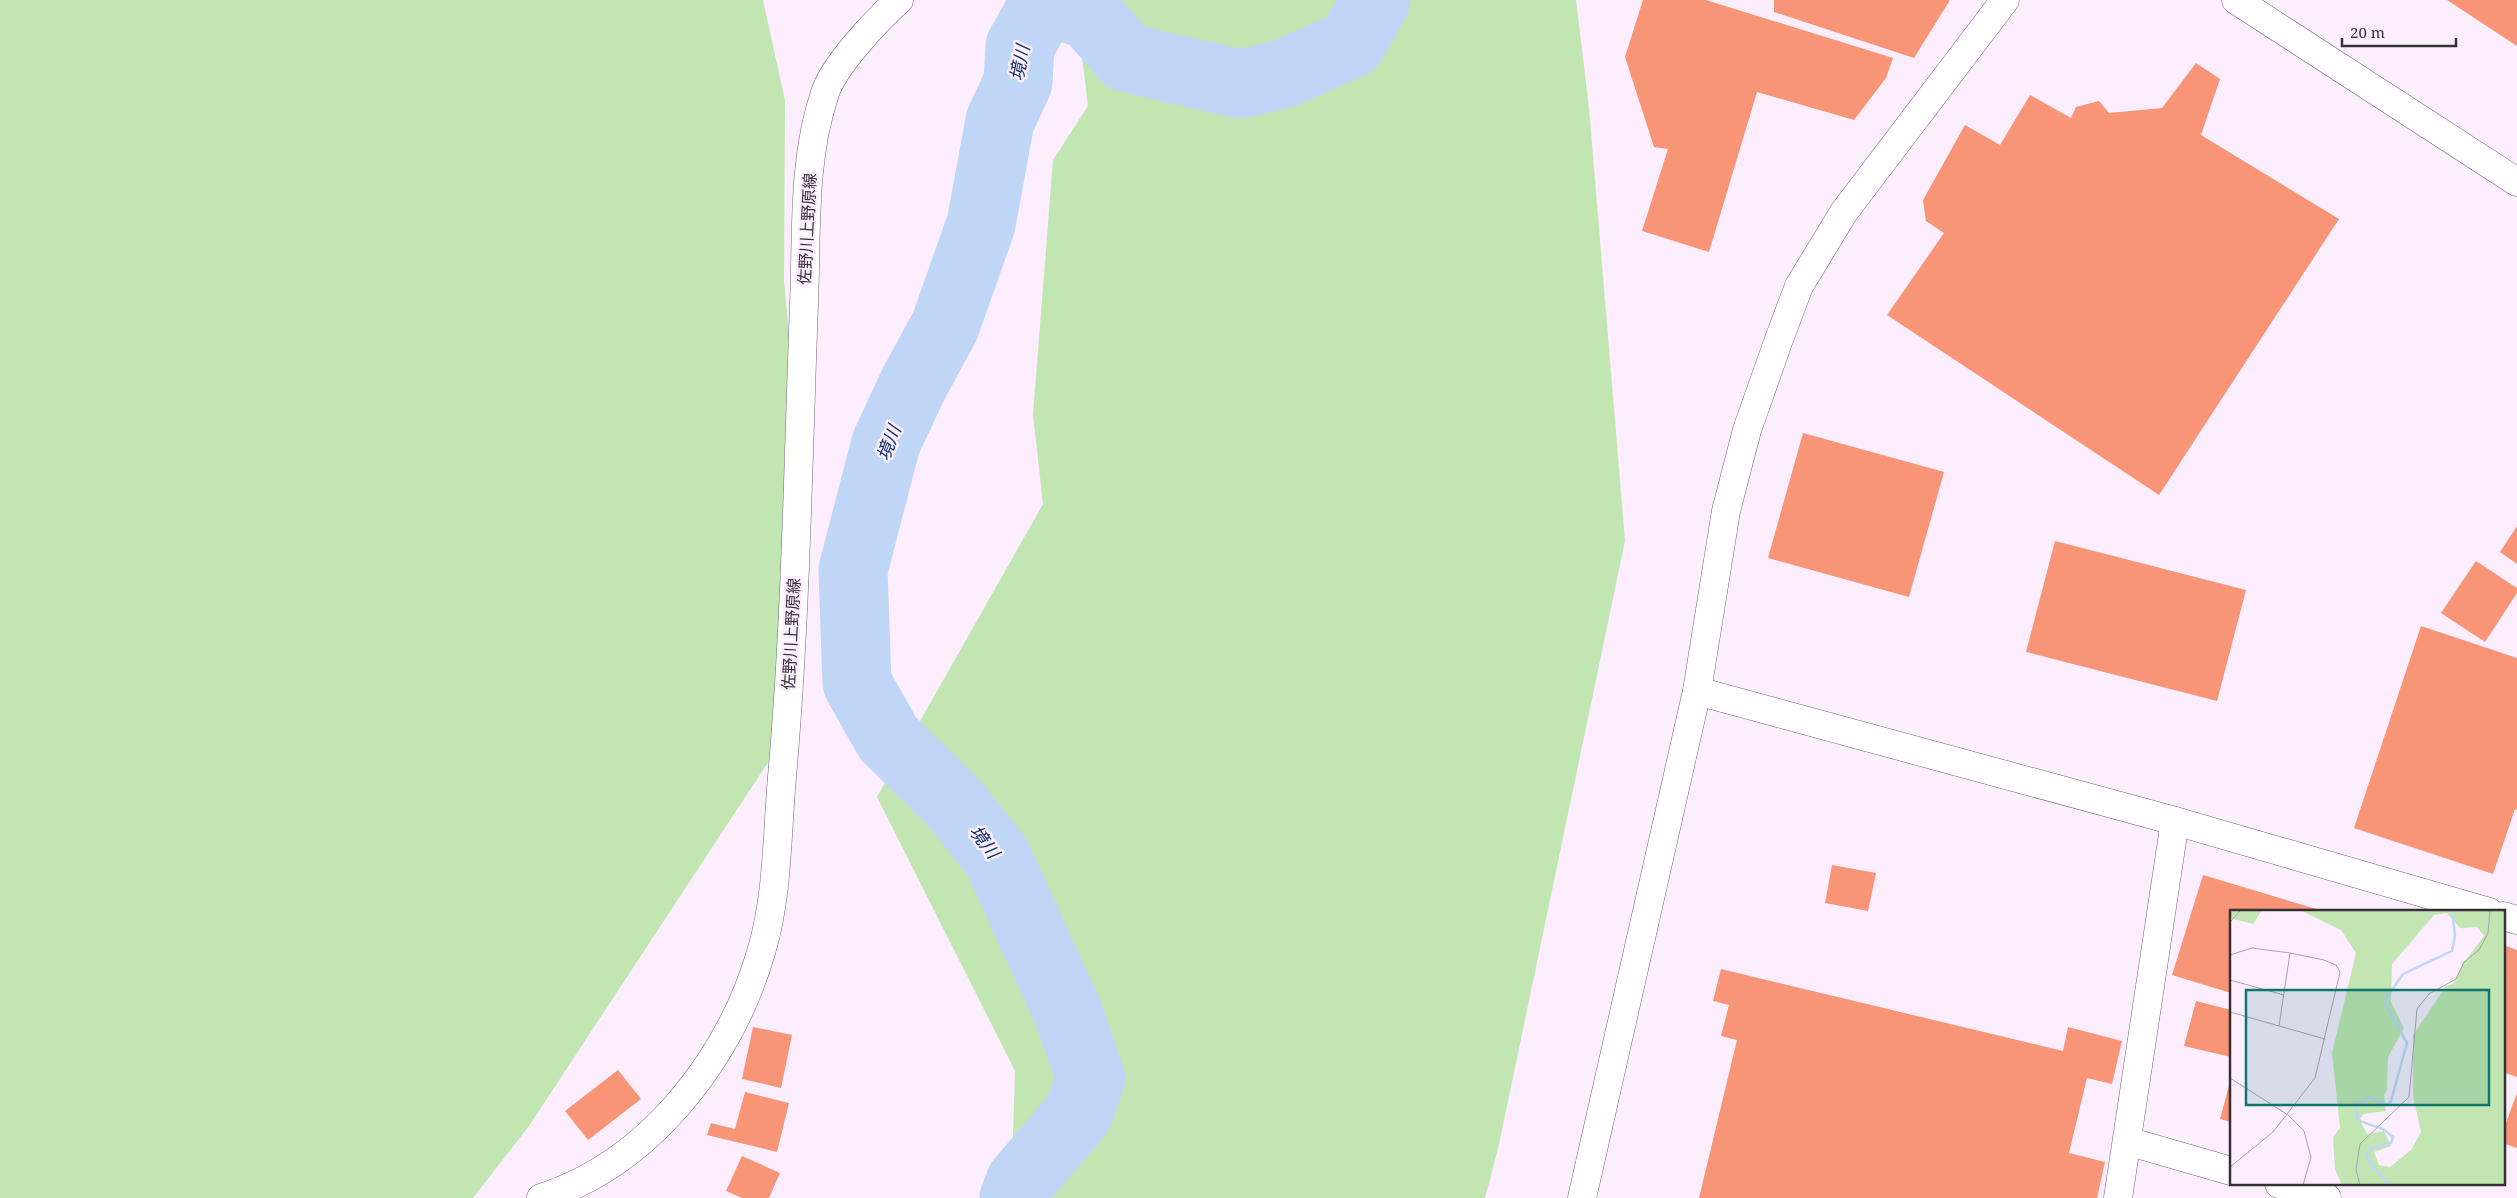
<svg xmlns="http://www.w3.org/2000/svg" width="2517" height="1198" font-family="'Noto Serif','Noto Sans JP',serif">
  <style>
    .green { fill: #c2e6b1 }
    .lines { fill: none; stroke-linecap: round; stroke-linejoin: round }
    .river { stroke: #bfd6f7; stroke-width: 69 }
    .building { fill: #f99577 }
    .street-casing { stroke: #736675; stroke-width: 29 }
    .secondary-casing { stroke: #736675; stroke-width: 29 }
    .street { stroke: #fff; stroke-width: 28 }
    .secondary { stroke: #fff; stroke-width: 28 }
    .labels { text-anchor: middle; stroke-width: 5; stroke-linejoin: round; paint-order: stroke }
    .street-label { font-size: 16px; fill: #353036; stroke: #fcedff }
    .water-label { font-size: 18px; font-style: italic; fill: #0c3061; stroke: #fcedff }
    .inset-river { fill: none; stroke: #bfd6f7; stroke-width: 2.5 }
    .inset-road { fill: none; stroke: #aca1af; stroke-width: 1 }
    .view { fill: #0f766e; fill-opacity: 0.15; stroke: #0f766e; stroke-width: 2.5 }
    .inset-edge { fill: none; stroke: #353036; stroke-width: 2.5 }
  </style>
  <rect width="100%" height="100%" fill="#fcedff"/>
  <g class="green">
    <polygon points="0,0 763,0 785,101 784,281 801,458 790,729 529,1126 473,1198 0,1198"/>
    <polygon points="1075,0 1576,0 1589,108 1625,541 1498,1149 1485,1198 1011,1198 1015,1071 877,797 1043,504 1033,414 1053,160 1088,106"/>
  </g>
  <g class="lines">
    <polyline class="river" points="1014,1198 1020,1182 1078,1114 1091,1078 1069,1015 997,857 954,803 888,738 857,683 853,570 886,443 913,385 945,326 981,224 1000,121 1018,82 1020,46 1037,16 1057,4 1089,15 1127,58 1240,84 1283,74 1351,44 1376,0"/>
  </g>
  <g class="building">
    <polygon points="1643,0 1706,0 1893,58 1886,78 1854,120 1757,92 1709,252 1642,231 1668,149 1654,147 1625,57"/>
    <polygon points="1774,0 1950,0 1914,58 1774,12"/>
    <polygon points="2447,0 2517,0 2517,46"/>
    <polygon points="2196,63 2220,79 2201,135 2339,219 2159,495 1887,315 1944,233 1926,221 1923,200 1965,125 2000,145 2030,95 2071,118 2076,107 2099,101 2109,113 2162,108"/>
    <polygon points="1803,433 1944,472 1909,597 1768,558"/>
    <polygon points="2517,526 2517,564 2500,552"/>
    <polygon points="2055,541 2246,590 2217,701 2026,652"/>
    <polygon points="2476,561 2517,588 2517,593 2485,642 2441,613"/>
    <polygon points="2421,626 2517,658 2517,810 2515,809 2493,874 2354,828"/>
    <polygon points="1832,865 1876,873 1868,911 1825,903"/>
    <polygon points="2203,875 2323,911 2323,912 2231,912 2231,993 2172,975"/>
    <polygon points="2503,945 2517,950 2517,1077 2503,1072"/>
    <polygon points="1721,969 2063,1051 2068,1027 2122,1041 2112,1084 2087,1078 2069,1153 2105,1162 2097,1198 1699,1198 1737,1040 1721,1036 1729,1005 1713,1001"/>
    <polygon points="2196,1001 2231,1010 2231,1057 2184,1046"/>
    <polygon points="753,1027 792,1035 781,1088 742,1079"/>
    <polygon points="618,1070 641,1099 588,1140 565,1111"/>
    <polygon points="2230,1082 2231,1082 2231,1122 2220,1119"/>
    <polygon points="745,1092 789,1103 777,1152 707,1135 711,1123 735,1129"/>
    <polygon points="2517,1093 2517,1148 2503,1143 2503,1131"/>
    <polygon points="742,1156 780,1173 769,1198 742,1198 726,1191"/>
  </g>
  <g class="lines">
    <defs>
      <g id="street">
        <polyline points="1697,691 2175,821 2489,912"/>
        <polyline points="2503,916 2517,920"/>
        <polyline points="2127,1141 2231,1171"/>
        <polyline points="2279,1184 2327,1198"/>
        <polyline points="2118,1198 2175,821"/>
      </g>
      <g id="secondary">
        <polyline points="2236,0 2517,182"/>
        <path d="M541,1198c110,-35 190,-141 221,-249 16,-55 15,-116 20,-172 14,-157 16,-315 22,-473 3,-70 -2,-143 21,-211 9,-28 52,-73 74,-93"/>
        <polyline points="1582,1198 1697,691 1726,511 1747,430 1778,342 1799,286 1844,212 2005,0"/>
      </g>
    </defs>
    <use href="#street" class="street-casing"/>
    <use href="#secondary" class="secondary-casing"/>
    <use href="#street" class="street"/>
    <use href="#secondary" class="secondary"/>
  </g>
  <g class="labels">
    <g class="street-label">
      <text transform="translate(807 229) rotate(-87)" y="6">佐野川上野原線</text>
      <text transform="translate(791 634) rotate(-87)" y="6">佐野川上野原線</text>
    </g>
    <g class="water-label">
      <text transform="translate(1020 63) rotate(-79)" y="6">境川</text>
      <text transform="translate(889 443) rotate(-69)" y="6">境川</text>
      <text transform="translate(984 842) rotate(53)" y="6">境川</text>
    </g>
  </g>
  <g transform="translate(2230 910)">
    <rect width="275" height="275" fill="#fcedff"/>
    <path d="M0,0h32l-9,14 -23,-6zM70,0h205v275h-163l-7,-16 -2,-32 7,-9 -8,-75 24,-100 -15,-23zM217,3l13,15 17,-1 7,9 -22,29 -9,19 -7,2 -33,49v61l8,36 -10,18 -21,17 -11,-2 -5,-13 17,-6 -7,-15 -17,3 -8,-15 5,-5 22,-3 -2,-16 3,-5 1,-33 16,-29 -13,-26 1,-38 42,-49z" fill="#c2e6b1" fill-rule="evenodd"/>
    <path class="inset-river" d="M160,275l-18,-19 -6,-12 7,-6 18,-5 2,-6 -10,-8 -21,-7 -4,-3 -2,-13 13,-9 18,8 4,-4 16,-58 -23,-42 19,-27 49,-23 3,-16 -3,-25"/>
    <path class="inset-road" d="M0,12l11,-12M0,45l22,-7 38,5 34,7 12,5 4,7 -25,106 -42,54 -43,35M0,70l54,15M0,102l95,27M49,116l11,-73M0,168l58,37 16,16 7,26 -8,28M130,275l-4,-15 4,-26 49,-47 8,-88 12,-15 27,-15 8,-17 15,-12 9,-17 2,-23"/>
    <path class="view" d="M16,80h243v115h-243z"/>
    <rect width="275" height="275" class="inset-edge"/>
  </g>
  <path d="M2342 38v8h114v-8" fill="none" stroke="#353036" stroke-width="2.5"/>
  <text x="2350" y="38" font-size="15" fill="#353036" stroke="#fcedff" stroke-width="4" paint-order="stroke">20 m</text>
</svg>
